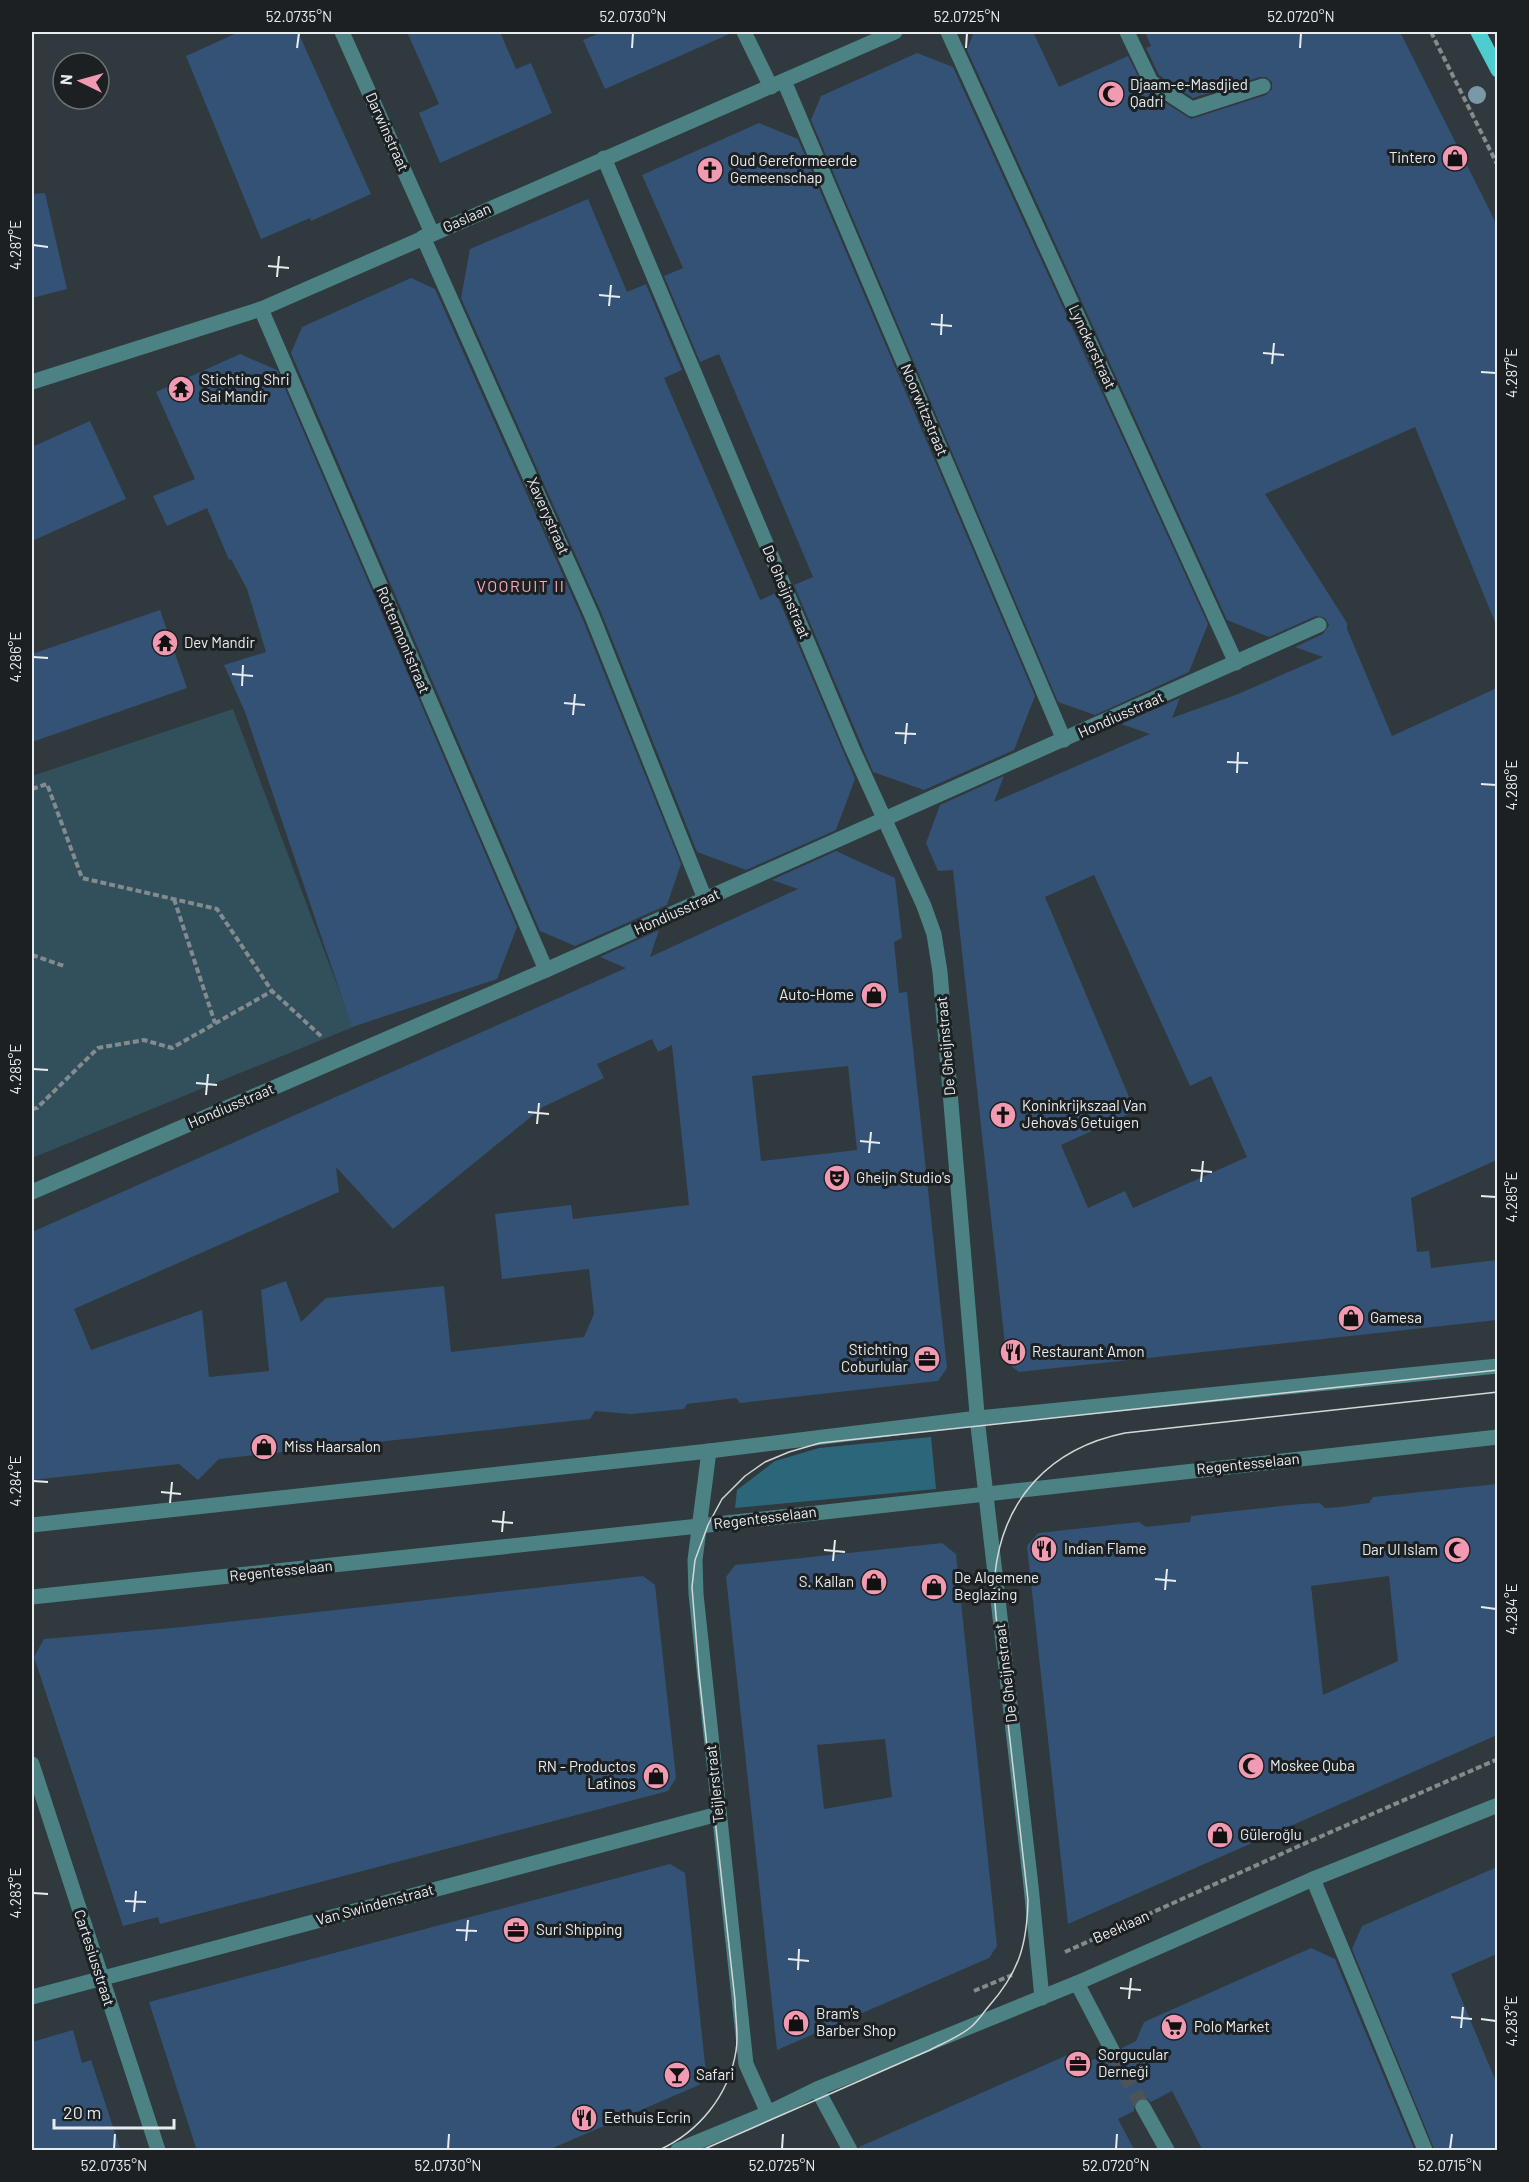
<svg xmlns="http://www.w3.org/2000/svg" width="1529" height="2182" font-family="Barlow,sans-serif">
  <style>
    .green { fill: #31505c }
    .forest { fill: #2c667b }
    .building { fill: #345275; fill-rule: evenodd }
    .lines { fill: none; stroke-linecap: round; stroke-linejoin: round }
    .minor-tunnel { stroke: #4b5458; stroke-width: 15; stroke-dasharray: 15 8; stroke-linecap: butt }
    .path { stroke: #838b8e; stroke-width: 4; stroke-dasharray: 6 3; stroke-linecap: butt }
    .minor { stroke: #4c8284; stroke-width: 15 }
    .major { stroke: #4eccd0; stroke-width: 15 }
    .tram { stroke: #d2d8da; stroke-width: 1.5 }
    .tree { fill: #7999a6 }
    .ticks { fill: none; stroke: #e7edef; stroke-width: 2 }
    .labels { text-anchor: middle; stroke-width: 6; stroke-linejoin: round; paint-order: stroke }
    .poi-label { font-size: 15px; fill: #e7edef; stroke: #1c2022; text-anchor: start }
    .street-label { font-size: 15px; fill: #e7edef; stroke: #1c2022 }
    .neighbourhood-label { font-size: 16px; letter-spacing: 1.5px; fill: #fca9be; stroke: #1c2022 }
    .neatline { fill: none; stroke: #e7edef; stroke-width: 2 }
    .ticks-label { font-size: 15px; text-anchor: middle; fill: #e7edef }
  </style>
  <rect width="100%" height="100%" fill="#30393d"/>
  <polygon class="green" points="233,709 353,1027 32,1158 32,776"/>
  <polygon class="forest" points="931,1437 936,1489 735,1508 737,1490 775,1461 819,1448"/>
  <g class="building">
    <polygon points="239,32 298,32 371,194 311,221 310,218 261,239 186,56"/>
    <polygon points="407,32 500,32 516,69 531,63 552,113 440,163 419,113 439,104"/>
    <polygon points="602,32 734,32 605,89 583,40"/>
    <path d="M974,32h59l26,55 69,-31 17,34 46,29 75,-24 6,-6v-7l-6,-5h-6l-67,21 -34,-23 -13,-27 5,-2 -6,-14h255l97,193v402l-82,-200 -150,67 82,129v6l45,107 105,-48v472l-86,38 6,54 12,-1 2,17 66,-8v60l-478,52 -12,-9 -54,-493 -15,1 -12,-28 14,-38 64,-29 -10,26 156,-68 -29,-10 59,-26 -8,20 66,-24 85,-37 -28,-10 28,-13 6,-9 -4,-7 -9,-2 -47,21 -42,-17 -260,-570zM1094,875l96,211 21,-10 36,81 -114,51 -8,-17 -37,17 -27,-63 74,-34 -90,-214z"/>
    <polygon points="917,53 953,67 1208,624 1189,672 1095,715 1058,702 811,120 821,96"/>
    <polygon points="759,123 798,139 1035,696 1014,750 924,790 873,772 794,585 813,577 719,354 700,362 664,276 683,268 642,175"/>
    <polygon points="45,193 67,289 32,298 32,194"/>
    <polygon points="588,199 627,292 646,284 682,370 664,378 760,600 776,593 855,779 836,830 746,870 697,852 601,612 461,298 470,249"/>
    <polygon points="411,278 435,289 583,620 681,864 667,905 575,946 540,931 291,353 302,327"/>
    <polygon points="240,354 277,370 517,927 497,979 352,1027 245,712 224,665 266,652 247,589 231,559 229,560 207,508 167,526 153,496 195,479 156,392"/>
    <polygon points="90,421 126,499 32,541 32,447"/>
    <polygon points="160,610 187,688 32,742 32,654"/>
    <path d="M836,851l59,27 7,60 -8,4 5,51 8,-1 40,376 -9,13 -198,22 -4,-5 -24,3 -25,3 -3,5 -53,5 -36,-3 -5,8 -371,40 -21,21 -19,-16 -147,16v-248l594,-264 -26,-11 59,-27 -9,27 148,-68 -26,-9zM652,1039l6,13 14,-7 17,160 -116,14 -2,-14 -76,9 7,65 87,-10 5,45 -10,23 -133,15 -7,-66 -118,12 -25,24 -15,-41 -25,9 8,81 -60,6 -7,-67 -111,40 -17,-41 265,-117 -3,-25 57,62 150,-122 61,-29 -7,-14zM848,1066l9,84 -96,11 -9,-85z"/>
    <path d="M1497,1484v251l-429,189 -41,-378 11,-13 101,-11 7,5 44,-5 1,-6 109,-12 20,-1 5,5 15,-1 29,-4 4,-6zM1389,1576l9,85 -75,34 -12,-109z"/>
    <path d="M942,1543l14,11 41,392 -8,12 -212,92 -51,-473 9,-12zM885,1739l7,58 -68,12 -7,-64z"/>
    <polygon points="643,1576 655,1585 676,1778 668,1791 160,1924 158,1917 123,1926 34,1657 44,1639 182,1627"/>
    <polygon points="670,1864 685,1873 706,2074 699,2085 546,2151 197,2151 149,2002"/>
    <polygon points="1497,1867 1497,1954 1451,1974 1497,2084 1497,2151 1435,2151 1352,1949 1362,1926"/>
    <polygon points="1311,1948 1335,1959 1415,2151 1203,2151 1172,2091 1151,2102 1147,2098 1139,2098 1134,2103 1134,2111 1118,2119 1135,2151 860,2151 859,2147 1072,2053 1093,2060 1104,2056 1108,2060 1117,2061 1121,2057 1122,2048 1136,2041 1144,2022"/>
    <polygon points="73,2030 82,2063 91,2060 121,2151 32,2151 32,2042"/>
  </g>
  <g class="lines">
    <polyline class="minor-tunnel" points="1113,2052 1143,2107"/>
    <g class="path">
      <polyline points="1431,32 1498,166"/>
      <polyline points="32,789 47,784 82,878 217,909 272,991 322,1037"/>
      <polyline points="174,899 215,1023"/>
      <polyline points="32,955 64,966"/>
      <polyline points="32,1109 37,1108 98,1048 144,1040 172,1048 272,991"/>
      <polyline points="1065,1952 1299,1846 1498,1759"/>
      <polyline points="974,1991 1012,1975"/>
    </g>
    <g class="minor">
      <polyline points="342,32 432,233"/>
      <polyline points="744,32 771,87"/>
      <polyline points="948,32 1236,663"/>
      <polyline points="1127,32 1151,82 1192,109 1263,86"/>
      <polyline points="784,81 1064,740"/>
      <polyline points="604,158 852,748 924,906 934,934 940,972 978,1426 1031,1886 1042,1998"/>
      <polyline points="423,237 592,616 705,899"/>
      <polyline points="261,309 546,970"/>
      <polyline points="32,382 261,309 895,32"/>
      <polyline points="32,1192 546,970 1319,625"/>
      <polyline points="709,1451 695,1560 696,1594 746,2064 768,2113"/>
      <polyline points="32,1525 709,1451 978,1418 1498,1366"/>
      <polyline points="32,1597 699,1526 1498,1437"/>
      <polyline points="32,1764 158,2150"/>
      <polyline points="1313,1879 1425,2150"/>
      <polyline points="1077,1983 1113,2052"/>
      <polyline points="32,1997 718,1814"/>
      <polyline points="817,2089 850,2150"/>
      <polyline points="1143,2107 1167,2150"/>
      <polyline points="678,2150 768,2113 817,2089 1077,1983 1313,1879 1498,1805"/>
    </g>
    <polyline class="major" points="1478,32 1498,70"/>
    <g class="tram">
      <path d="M659,2150c40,-18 70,-55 77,-99 3,-16 -1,-35 -1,-51l-36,-326 -7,-87 3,-27 13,-35 14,-26 23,-23 20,-14 24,-10 31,-9 678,-73"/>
      <path d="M702,2150l228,-100c13,-7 29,-13 41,-23 7,-6 12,-14 18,-21 30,-34 38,-61 39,-106l-32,-284c-1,-14 -3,-28 -1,-42 8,-76 56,-126 130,-141l373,-41"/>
    </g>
  </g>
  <circle class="tree" cx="1477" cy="95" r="9"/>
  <path class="ticks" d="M297,48l2,-15M632,48l1,-15M966,48l1,-15M1300,48l1,-15M33,245l15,2M268,266l21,2M277,277l2,-21M599,295l21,2M609,306l2,-21M931,324l21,2M941,335l1,-21M1263,353l21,2M1272,364l2,-21M1481,372l15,1M33,657l15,1M232,674l21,2M242,686l1,-21M564,703l21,2M573,715l2,-21M895,733l21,1M905,744l2,-21M1227,762l21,1M1237,773l1,-21M1481,784l15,1M33,1069l15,1M196,1083l21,2M206,1095l2,-21M528,1112l21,2M537,1124l2,-21M860,1141l20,2M869,1153l2,-21M1191,1170l21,2M1201,1182l2,-21M1481,1196l15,1M33,1481l15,1M161,1492l20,2M170,1503l2,-21M492,1521l21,2M502,1532l2,-21M824,1550l21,2M833,1561l2,-21M1155,1579l21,2M1165,1590l2,-21M1481,1607l15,2M33,1893l15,1M125,1901l21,1M134,1912l2,-21M456,1930l21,1M466,1941l2,-21M788,1959l21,2M798,1970l1,-21M1120,1988l21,2M1129,1999l2,-21M1451,2017l21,2M1481,2019l15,2M1461,2028l2,-21M114,2149l1,-15M448,2149l1,-15M782,2149l1,-15M1116,2149l1,-15M1450,2149l2,-15"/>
  <defs>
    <symbol id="mosque-disc" viewBox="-11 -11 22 22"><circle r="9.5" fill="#f19ab1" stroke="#1c2022"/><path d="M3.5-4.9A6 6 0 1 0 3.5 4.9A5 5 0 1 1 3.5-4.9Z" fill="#111"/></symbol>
    <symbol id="shop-disc" viewBox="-11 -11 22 22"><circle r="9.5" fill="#f19ab1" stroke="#1c2022"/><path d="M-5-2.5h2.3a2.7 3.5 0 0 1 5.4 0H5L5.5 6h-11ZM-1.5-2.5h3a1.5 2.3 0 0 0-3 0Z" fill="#111"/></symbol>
    <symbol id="church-disc" viewBox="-11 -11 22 22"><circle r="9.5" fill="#f19ab1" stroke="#1c2022"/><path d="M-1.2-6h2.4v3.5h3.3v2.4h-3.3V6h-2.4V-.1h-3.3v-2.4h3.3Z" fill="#111"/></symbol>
    <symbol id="temple-disc" viewBox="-11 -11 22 22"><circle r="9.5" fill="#f19ab1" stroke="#1c2022"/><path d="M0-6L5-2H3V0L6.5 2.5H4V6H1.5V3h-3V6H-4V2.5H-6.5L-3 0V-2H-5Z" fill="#111"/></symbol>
    <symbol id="theatre-disc" viewBox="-11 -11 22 22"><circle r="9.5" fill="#f19ab1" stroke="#1c2022"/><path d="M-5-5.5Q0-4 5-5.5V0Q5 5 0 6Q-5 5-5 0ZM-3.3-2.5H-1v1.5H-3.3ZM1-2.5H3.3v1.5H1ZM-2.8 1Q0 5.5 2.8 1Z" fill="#111"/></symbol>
    <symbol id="restaurant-disc" viewBox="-11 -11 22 22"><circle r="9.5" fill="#f19ab1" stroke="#1c2022"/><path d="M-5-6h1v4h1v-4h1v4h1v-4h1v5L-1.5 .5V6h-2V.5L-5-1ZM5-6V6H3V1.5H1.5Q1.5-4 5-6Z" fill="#111"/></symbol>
    <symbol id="office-disc" viewBox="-11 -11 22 22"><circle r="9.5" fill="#f19ab1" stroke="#1c2022"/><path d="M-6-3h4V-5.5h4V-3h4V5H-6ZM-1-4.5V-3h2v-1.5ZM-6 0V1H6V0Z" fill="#111"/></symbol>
    <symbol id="supermarket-disc" viewBox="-11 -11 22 22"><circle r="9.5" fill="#f19ab1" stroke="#1c2022"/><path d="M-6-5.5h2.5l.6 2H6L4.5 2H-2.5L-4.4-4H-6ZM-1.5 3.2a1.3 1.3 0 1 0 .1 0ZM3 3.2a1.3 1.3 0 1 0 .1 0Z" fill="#111"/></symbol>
    <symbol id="bar-disc" viewBox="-11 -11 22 22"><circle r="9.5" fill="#f19ab1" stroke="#1c2022"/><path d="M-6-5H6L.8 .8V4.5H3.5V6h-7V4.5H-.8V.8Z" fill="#111"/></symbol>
  </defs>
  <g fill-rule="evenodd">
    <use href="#mosque-disc" x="1096" y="79" width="30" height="30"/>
    <use href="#shop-disc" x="1440" y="143" width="30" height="30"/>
    <use href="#church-disc" x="695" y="155" width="30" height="30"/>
    <use href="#temple-disc" x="166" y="374" width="30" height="30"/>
    <use href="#temple-disc" x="150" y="628" width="30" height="30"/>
    <use href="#shop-disc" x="859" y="980" width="30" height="30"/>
    <use href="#church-disc" x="988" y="1100" width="30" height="30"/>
    <use href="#theatre-disc" x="822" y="1163" width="30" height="30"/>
    <use href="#shop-disc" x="1336" y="1303" width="30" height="30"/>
    <use href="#restaurant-disc" x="998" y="1337" width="30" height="30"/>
    <use href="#office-disc" x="912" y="1344" width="30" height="30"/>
    <use href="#shop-disc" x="249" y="1432" width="30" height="30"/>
    <use href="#restaurant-disc" x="1029" y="1534" width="30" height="30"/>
    <use href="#mosque-disc" x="1442" y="1535" width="30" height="30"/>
    <use href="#shop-disc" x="859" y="1567" width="30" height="30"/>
    <use href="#shop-disc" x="919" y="1572" width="30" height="30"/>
    <use href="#mosque-disc" x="1236" y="1751" width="30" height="30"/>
    <use href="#shop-disc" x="641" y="1761" width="30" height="30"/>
    <use href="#shop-disc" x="1205" y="1820" width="30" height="30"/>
    <use href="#office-disc" x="501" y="1915" width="30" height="30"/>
    <use href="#shop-disc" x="781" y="2008" width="30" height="30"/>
    <use href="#supermarket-disc" x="1159" y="2012" width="30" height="30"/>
    <use href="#office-disc" x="1063" y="2049" width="30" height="30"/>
    <use href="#bar-disc" x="662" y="2060" width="30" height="30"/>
    <use href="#restaurant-disc" x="569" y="2103" width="30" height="30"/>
  </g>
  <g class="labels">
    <g class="poi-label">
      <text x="1130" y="90">Djaam-e-Masdjied<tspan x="1130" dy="17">Qadri</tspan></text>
      <text x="1436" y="163" text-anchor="end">Tintero</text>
      <text x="730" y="166">Oud Gereformeerde<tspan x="730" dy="17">Gemeenschap</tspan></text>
      <text x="201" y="385">Stichting Shri<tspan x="201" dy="17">Sai Mandir</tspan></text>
      <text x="184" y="648">Dev Mandir</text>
      <text x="854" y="1000" text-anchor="end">Auto-Home</text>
      <text x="1022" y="1111">Koninkrijkszaal Van<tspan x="1022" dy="17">Jehova's Getuigen</tspan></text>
      <text x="856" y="1183">Gheijn Studio's</text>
      <text x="1370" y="1323">Gamesa</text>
      <text x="908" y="1355" text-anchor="end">Stichting<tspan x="908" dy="17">Coburlular</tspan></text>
      <text x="1032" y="1357">Restaurant Amon</text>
      <text x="284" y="1452">Miss Haarsalon</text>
      <text x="1064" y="1554">Indian Flame</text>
      <text x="1438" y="1555" text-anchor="end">Dar Ul Islam</text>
      <text x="954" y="1583">De Algemene<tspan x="954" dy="17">Beglazing</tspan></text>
      <text x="854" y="1587" text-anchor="end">S. Kallan</text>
      <text x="1270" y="1771">Moskee Quba</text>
      <text x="636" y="1772" text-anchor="end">RN - Productos<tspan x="636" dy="17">Latinos</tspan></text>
      <text x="1240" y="1840">Güleroğlu</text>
      <text x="536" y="1935">Suri Shipping</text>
      <text x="816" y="2019">Bram's<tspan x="816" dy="17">Barber Shop</tspan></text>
      <text x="1194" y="2032">Polo Market</text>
      <text x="1098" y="2060">Sorgucular<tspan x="1098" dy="17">Derneği</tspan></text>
      <text x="696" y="2080">Safari</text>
      <text x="604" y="2123">Eethuis Ecrin</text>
    </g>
    <g class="street-label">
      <text transform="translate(387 132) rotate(66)" y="5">Darwinstraat</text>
      <text transform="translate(467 218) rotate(-24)" y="5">Gaslaan</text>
      <text transform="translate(1092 347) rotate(65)" y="5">Lynckerstraat</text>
      <text transform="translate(924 410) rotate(67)" y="5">Noorwitzstraat</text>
      <text transform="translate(548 516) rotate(66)" y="5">Xaverystraat</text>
      <text transform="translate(786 592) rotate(67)" y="5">De Gheijnstraat</text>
      <text transform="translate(403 640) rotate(67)" y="5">Rottermontstraat</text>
      <text transform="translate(1121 715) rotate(-24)" y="5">Hondiusstraat</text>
      <text transform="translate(677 912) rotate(-24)" y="5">Hondiusstraat</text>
      <text transform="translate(946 1046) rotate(-95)" y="5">De Gheijnstraat</text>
      <text transform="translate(231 1106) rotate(-23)" y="5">Hondiusstraat</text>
      <text transform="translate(1248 1464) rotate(-6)" y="5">Regentesselaan</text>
      <text transform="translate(765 1518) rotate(-7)" y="5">Regentesselaan</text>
      <text transform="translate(281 1571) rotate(-6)" y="5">Regentesselaan</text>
      <text transform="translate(1006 1673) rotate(-97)" y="5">De Gheijnstraat</text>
      <text transform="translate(715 1784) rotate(-96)" y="5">Teijlerstraat</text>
      <text transform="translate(375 1905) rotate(-15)" y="5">Van Swindenstraat</text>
      <text transform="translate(1121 1927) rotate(-24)" y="5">Beeklaan</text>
      <text transform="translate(94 1958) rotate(72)" y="5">Cartesiusstraat</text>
    </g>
    <g class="neighbourhood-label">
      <text x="521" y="592">VOORUIT II</text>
    </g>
  </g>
  <rect width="1529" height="2182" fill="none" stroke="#1c2022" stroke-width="66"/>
  <g transform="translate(81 81) rotate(275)"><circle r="28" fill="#1c2022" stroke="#6d7274" stroke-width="1.5"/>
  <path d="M0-4.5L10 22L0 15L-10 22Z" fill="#f19ab1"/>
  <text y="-9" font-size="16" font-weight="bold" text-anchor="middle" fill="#e7edef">N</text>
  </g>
  <path d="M54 2119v9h120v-9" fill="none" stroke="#e7edef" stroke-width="3"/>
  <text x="63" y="2119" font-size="18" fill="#e7edef" stroke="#1c2022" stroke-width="4.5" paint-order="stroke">20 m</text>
  <rect x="33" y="33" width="1463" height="2116" class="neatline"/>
  <g class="ticks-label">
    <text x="299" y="22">52.0735°N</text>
    <text x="633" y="22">52.0730°N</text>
    <text x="967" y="22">52.0725°N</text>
    <text x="1301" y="22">52.0720°N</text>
    <text transform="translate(16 245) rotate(-90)" y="5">4.287°E</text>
    <text transform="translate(1512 373) rotate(-90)" y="5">4.287°E</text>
    <text transform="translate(16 657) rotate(-90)" y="5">4.286°E</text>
    <text transform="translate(1512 785) rotate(-90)" y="5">4.286°E</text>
    <text transform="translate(16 1069) rotate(-90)" y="5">4.285°E</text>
    <text transform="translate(1512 1197) rotate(-90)" y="5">4.285°E</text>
    <text transform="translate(16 1481) rotate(-90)" y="5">4.284°E</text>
    <text transform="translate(1512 1609) rotate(-90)" y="5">4.284°E</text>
    <text transform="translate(16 1893) rotate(-90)" y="5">4.283°E</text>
    <text transform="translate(1512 2021) rotate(-90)" y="5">4.283°E</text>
    <text x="114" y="2171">52.0735°N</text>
    <text x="448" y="2171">52.0730°N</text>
    <text x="782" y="2171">52.0725°N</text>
    <text x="1116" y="2171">52.0720°N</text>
    <text x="1450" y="2171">52.0715°N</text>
  </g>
</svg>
